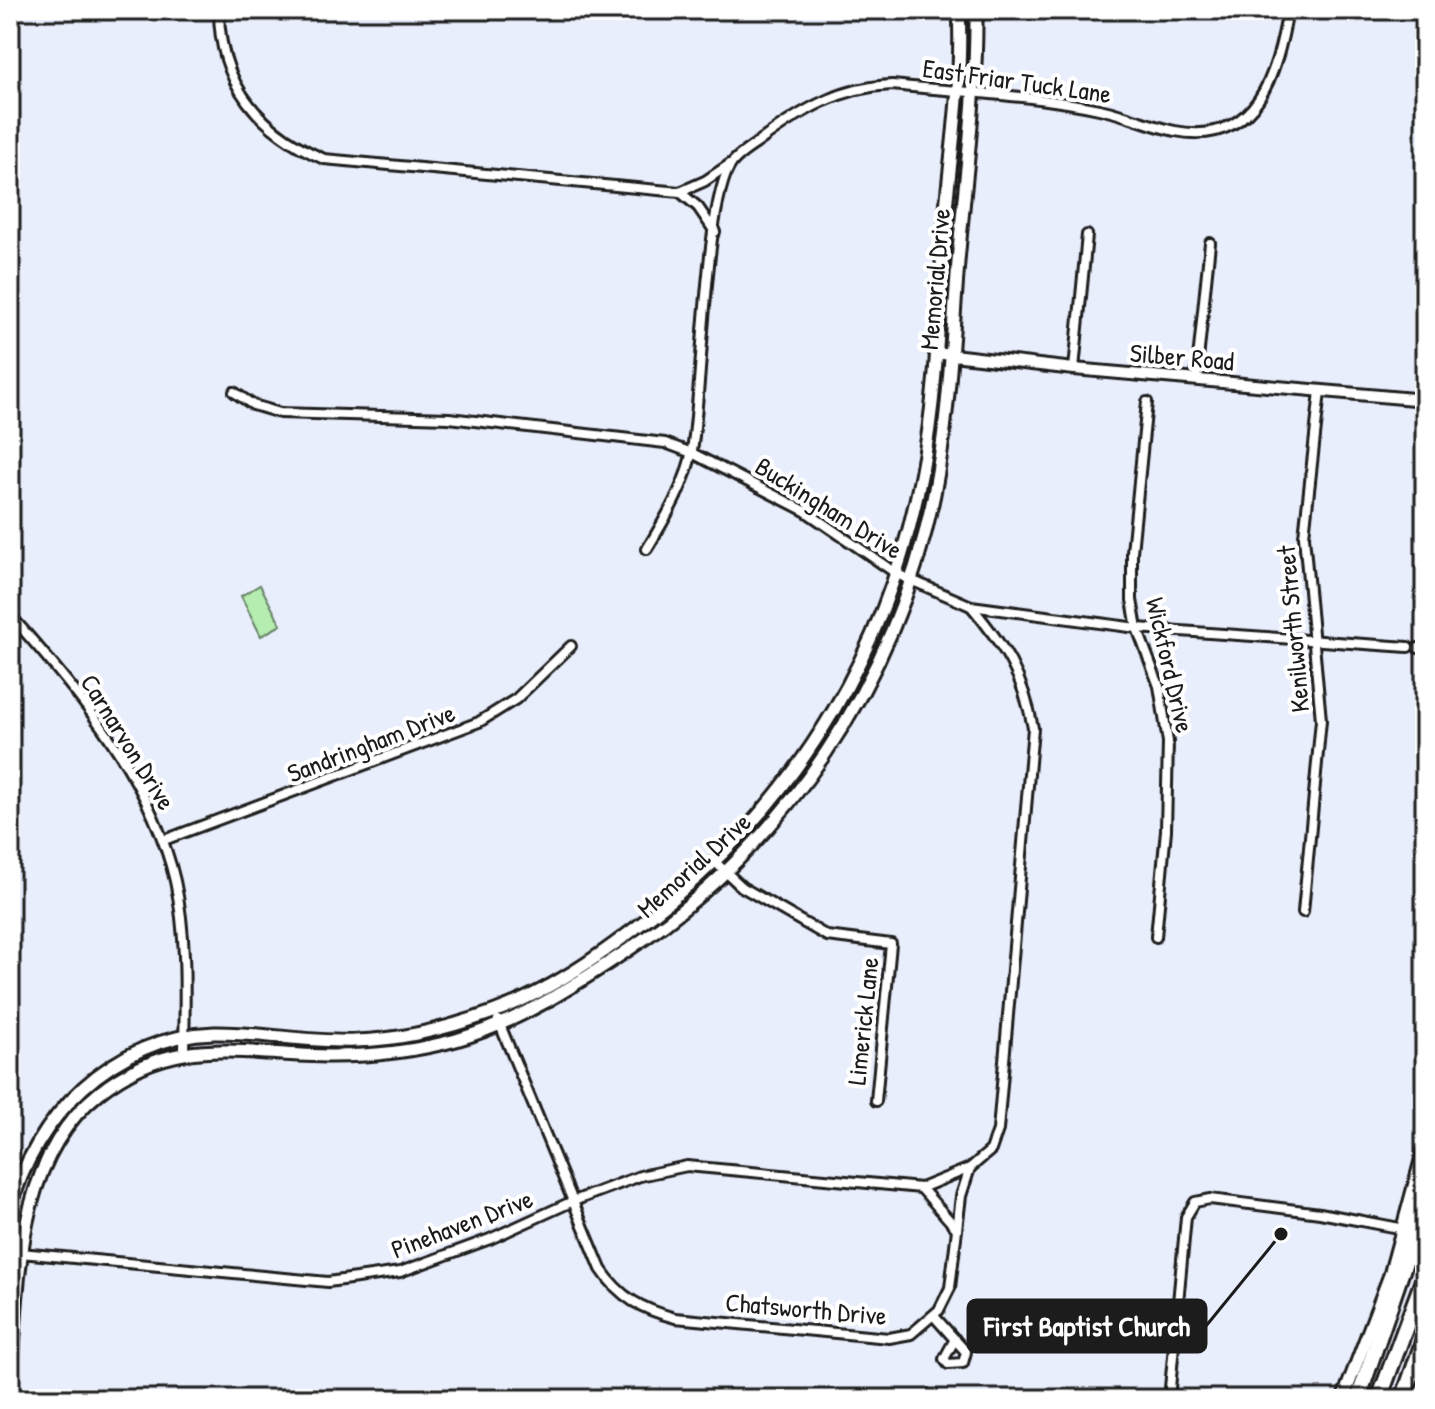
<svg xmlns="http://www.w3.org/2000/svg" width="1435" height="1409" font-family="'Patrick Hand',sans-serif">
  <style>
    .green { fill: #b5ecaf; stroke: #688466; stroke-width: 2 }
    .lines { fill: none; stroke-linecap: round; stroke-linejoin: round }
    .minor-casing { stroke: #1c1c1c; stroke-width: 14 }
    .tertiary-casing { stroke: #1c1c1c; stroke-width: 16 }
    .secondary-casing { stroke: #1c1c1c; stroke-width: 17 }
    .motorway-casing { stroke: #1c1c1c; stroke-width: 20 }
    .minor { stroke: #fff; stroke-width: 8 }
    .tertiary { stroke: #fff; stroke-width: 10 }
    .secondary { stroke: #fff; stroke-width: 11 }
    .motorway { stroke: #fff; stroke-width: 14 }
    .labels { text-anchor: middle; stroke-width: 8; stroke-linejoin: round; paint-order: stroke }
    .street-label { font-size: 26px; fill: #1c1c1c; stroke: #fff }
    .leader { fill: none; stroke: #1c1c1c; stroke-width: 3 }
    .callout-dot { fill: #1c1c1c; stroke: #fff; stroke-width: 3 }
    .callout { fill: #1c1c1c; stroke: #1c1c1c; stroke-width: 3 }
    .callout-label { font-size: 28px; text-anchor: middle; font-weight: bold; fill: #fff }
  </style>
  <rect width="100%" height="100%" fill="#e9eefd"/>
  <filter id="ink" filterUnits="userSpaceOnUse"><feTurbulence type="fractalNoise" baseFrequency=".0125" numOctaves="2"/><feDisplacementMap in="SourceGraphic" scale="16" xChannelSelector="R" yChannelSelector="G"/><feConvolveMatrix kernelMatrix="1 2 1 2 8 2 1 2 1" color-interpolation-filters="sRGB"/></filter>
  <g filter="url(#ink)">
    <polygon class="green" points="260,585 281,625 261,636 241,596"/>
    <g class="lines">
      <defs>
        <g id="minor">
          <path d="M219,10c0,73 40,121 105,149l356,33 25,-11 25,-17"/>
          <polyline points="680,192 698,207 715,232"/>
          <polyline points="1074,369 1087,235"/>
          <polyline points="1196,379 1210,243"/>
          <polyline points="234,392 253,405 280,413 449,418 665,443 692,453 805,511 897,574 971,606 1137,628 1408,647"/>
          <polyline points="1147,402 1132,552 1132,600 1137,628 1159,686 1168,742 1166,830 1156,937"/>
          <path d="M647,549c18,-30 39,-64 45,-99 10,-55 13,-253 40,-287 7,-9 20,-16 29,-23 41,-30 79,-53 131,-55 68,7 140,10 207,24 26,5 51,17 76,22 83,16 102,-59 113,-121"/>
          <path d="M10,615c69,77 141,163 165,266 12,54 10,115 9,170"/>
          <polyline points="1418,648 1425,648"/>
          <polyline points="164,840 479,722 516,699 571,646"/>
          <polyline points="715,862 742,887 827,936 891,944 876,1101"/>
          <polyline points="1303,912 1321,720 1304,536 1320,391"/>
          <path d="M498,1020l103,249c19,29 41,40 74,49l214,20 22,-4 28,-24 11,-22 11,-92 9,-28 21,-18 7,-20 35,-402c-10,-53 -28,-81 -62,-122"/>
          <polyline points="921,1188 957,1229"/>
          <polyline points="10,1252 328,1282 400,1272 490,1239 571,1202 640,1176 687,1166 921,1188 970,1168"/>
          <polyline points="934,1316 966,1352 963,1363 948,1364 944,1359 955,1339"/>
          <polyline points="1169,1399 1186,1217 1195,1202 1210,1199 1320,1213 1404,1229"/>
        </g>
        <polyline id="tertiary" points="935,353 1074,369 1425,400"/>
        <g id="secondary">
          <path d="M10,1211c23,-94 104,-175 204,-178 47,-1 94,10 141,8 46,-1 94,-13 138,-29 64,-23 125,-69 178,-112 133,-109 218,-256 250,-424 16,-80 18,-165 23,-246 6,-72 19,-148 15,-220"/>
          <path d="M10,1391c9,-101 2,-229 89,-298 78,-62 143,-37 232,-37 42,0 85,-5 125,-16 63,-18 118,-54 172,-90 158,-106 268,-269 306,-456 15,-76 18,-155 24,-232 7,-83 19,-168 18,-252"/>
          <polyline points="1343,1399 1390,1275 1425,1146"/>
        </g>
        <g id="motorway">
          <polyline points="1358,1399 1408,1253 1425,1183"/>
          <polyline points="1379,1399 1425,1275"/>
          <polyline points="1403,1399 1425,1337"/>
        </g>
      </defs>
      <use href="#minor" class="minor-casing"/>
      <use href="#tertiary" class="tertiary-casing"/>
      <use href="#secondary" class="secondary-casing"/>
      <use href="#motorway" class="motorway-casing"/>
      <use href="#minor" class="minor"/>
      <use href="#tertiary" class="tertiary"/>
      <use href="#secondary" class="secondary"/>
      <use href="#motorway" class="motorway"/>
    </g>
  </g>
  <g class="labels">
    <g class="street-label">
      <text transform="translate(1017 81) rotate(8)" y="9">East Friar Tuck Lane</text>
      <text transform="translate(935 279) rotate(-85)" y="9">Memorial Drive</text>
      <text transform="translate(1182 357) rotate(5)" y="9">Silber Road</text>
      <text transform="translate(829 508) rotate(32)" y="9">Buckingham Drive</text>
      <text transform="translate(1293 629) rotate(-95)" y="9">Kenilworth Street</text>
      <text transform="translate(1170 665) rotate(77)" y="9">Wickford Drive</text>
      <text transform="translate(128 742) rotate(58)" y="9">Carnarvon Drive</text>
      <text transform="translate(371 743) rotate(-21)" y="9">Sandringham Drive</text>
      <text transform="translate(694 865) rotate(-42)" y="9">Memorial Drive</text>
      <text transform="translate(863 1021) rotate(-84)" y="9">Limerick Lane</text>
      <text transform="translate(462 1224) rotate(-21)" y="9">Pinehaven Drive</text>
      <text transform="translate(806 1309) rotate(5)" y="9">Chatsworth Drive</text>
    </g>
  </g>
  <path class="leader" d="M1281 1234L1206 1326"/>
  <circle class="callout-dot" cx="1281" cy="1234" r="8"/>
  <rect class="callout" x="968" y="1300" width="238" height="52" rx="8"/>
  <g class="callout-label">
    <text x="1087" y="1336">First Baptist Church</text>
  </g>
  <rect width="1435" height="1409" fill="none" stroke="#fff" stroke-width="40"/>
  <rect x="20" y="20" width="1395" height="1369" fill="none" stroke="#1c1c1c" stroke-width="3" filter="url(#ink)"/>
</svg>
